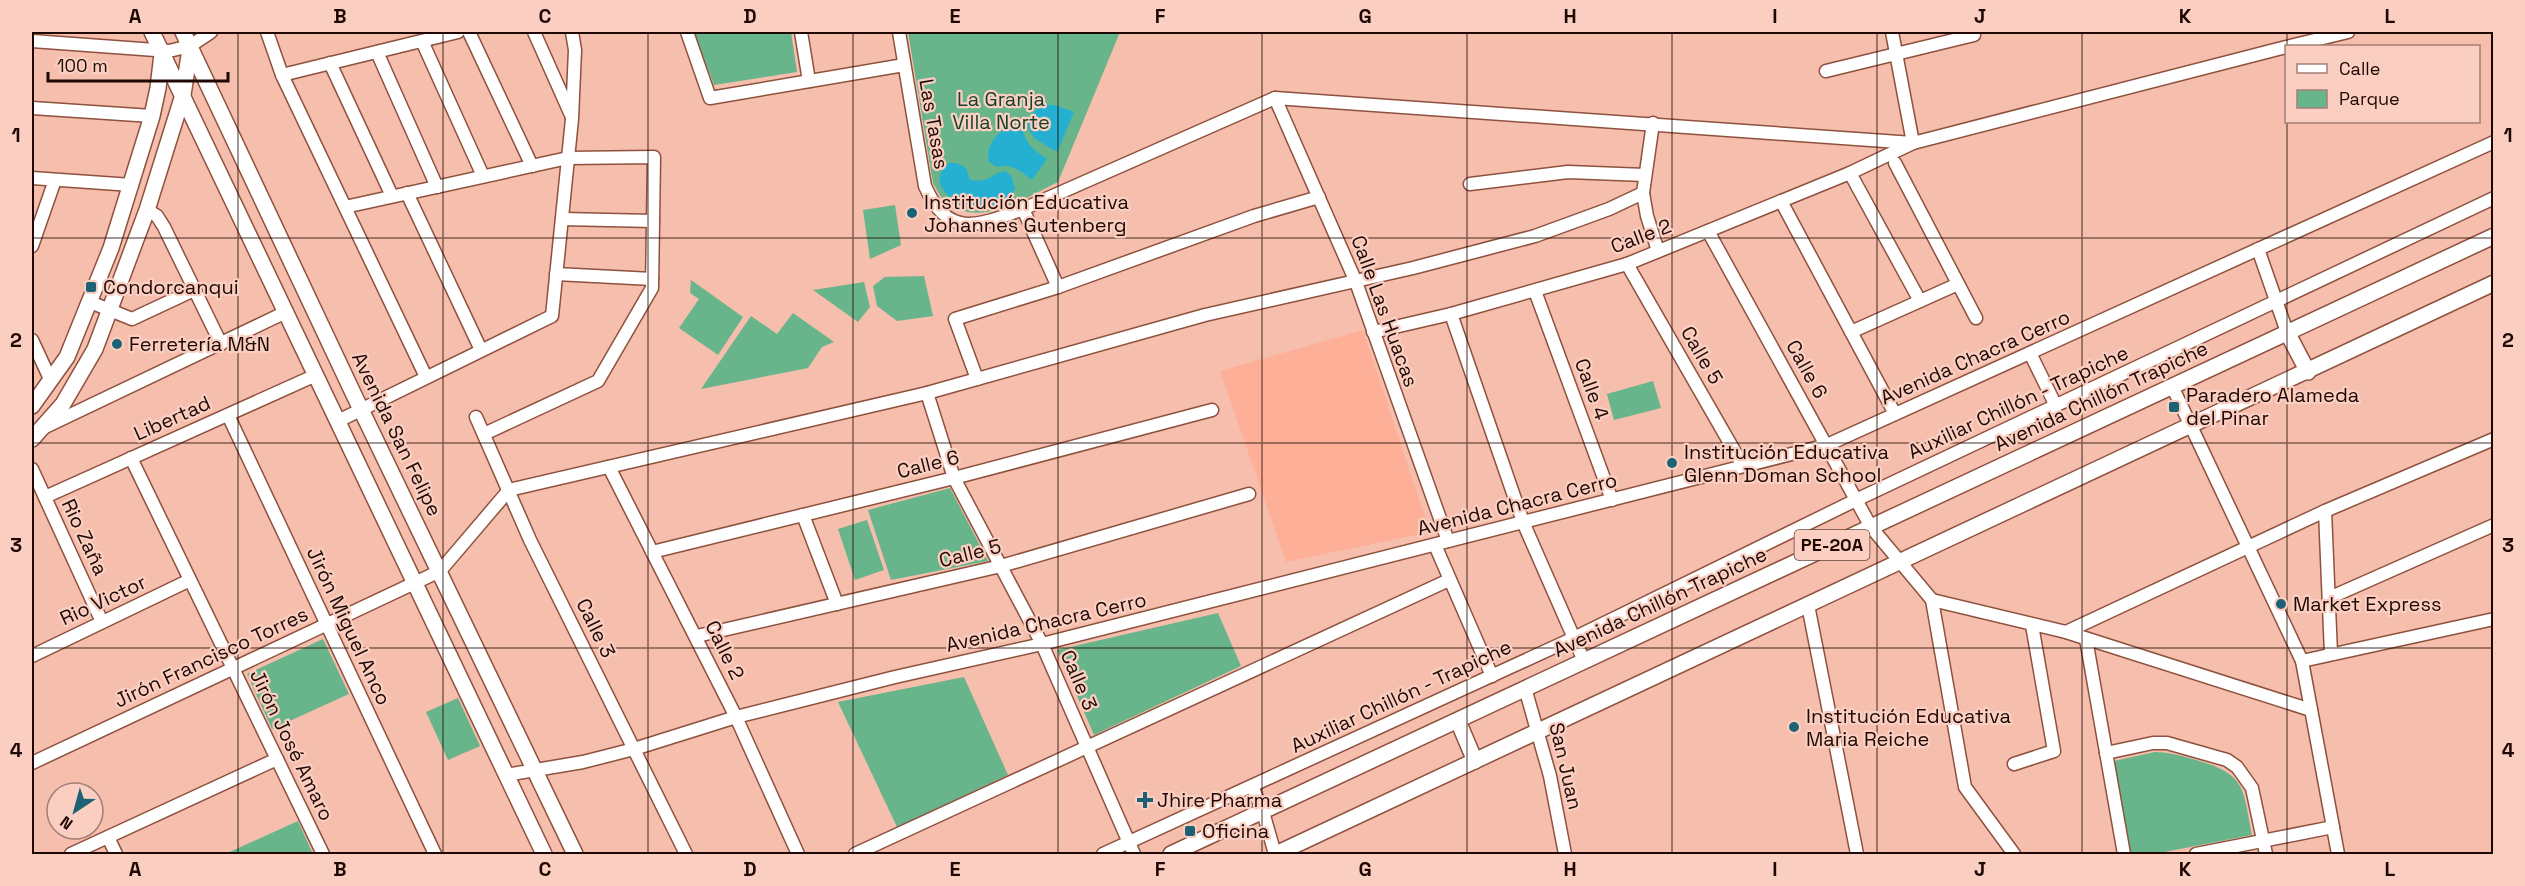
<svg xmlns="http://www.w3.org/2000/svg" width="2525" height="886" font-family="'Space Grotesk',sans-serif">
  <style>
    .built { fill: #fdb097 }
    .green { fill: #68b48b }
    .water { fill: #25b0d2 }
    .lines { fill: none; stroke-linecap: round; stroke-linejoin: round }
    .minor-casing { stroke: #8e513d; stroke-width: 15 }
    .major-casing { stroke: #8e513d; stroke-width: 18 }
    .minor { stroke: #fff; stroke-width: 12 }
    .major { stroke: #fff; stroke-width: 15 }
    .grid { fill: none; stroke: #1f0803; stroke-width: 1.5; stroke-opacity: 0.55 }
    .poi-dot { fill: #1d6274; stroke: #facfc1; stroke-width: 2 }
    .labels { text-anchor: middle; stroke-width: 4.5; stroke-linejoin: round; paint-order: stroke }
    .shield { fill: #facfc1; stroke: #61443c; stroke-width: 1.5 }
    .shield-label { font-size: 18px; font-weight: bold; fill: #1f0803 }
    .park-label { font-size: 20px; fill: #133e29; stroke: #facfc1 }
    .street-label { font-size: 20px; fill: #1f0803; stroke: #facfc1 }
    .poi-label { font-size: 20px; fill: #1f0803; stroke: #facfc1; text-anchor: start }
    .neatline { fill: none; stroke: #1f0803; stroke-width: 2 }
    .grid-label { font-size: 20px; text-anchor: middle; font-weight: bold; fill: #1f0803 }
  </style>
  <rect width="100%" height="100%" fill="#f6beac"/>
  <polygon class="built" points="1363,330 1430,532 1286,562 1220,371"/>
  <g class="green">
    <polygon points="694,32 791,32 797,72 714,85"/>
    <path d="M908,32h212l-62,150c-31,15 -83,50 -115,17 -4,-4 -7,-11 -10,-16z"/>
    <polygon points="895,205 901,245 870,259 863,210"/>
    <polygon points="924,276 933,316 897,321 877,306 873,286 885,277"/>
    <polygon points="691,280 743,317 718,355 679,328 699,299 690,293"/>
    <polygon points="864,282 870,307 858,322 813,290"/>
    <polygon points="793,313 834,342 822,347 808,368 701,389 751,316 777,334"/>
    <polygon points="1653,381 1661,408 1614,420 1607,394"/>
    <polygon points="950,488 988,561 891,580 868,510"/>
    <polygon points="867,520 884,570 855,580 838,529"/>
    <polygon points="1218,613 1241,666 1094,735 1057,650"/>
    <polygon points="323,639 349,694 272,729 247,674"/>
    <polygon points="964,677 1008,775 897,827 838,702"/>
    <polygon points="458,698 480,746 448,760 426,712"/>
    <path d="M2155,752c14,0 27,4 41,8 50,14 47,28 56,75l-98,19h-23l-17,-93z"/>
    <polygon points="298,821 313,854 225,854"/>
  </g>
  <g class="water">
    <path d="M1044,105h10l20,7 -17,40c-6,-4 -15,-8 -21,-13 -14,-12 -7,-28 8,-34z"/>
    <path d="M1012,125l9,2c8,20 8,19 26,32l-15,21c-12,-9 -20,-17 -35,-13l-8,-5c-4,-17 8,-30 23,-37z"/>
    <path d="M949,163h8l9,5 4,12c22,3 20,-7 36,-9l5,5 4,12c-19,44 -103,5 -66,-25z"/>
  </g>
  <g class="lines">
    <defs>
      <g id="minor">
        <polyline points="267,32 282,75 426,377"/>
        <polyline points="469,32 532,166"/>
        <polyline points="534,32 571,115"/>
        <polyline points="687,32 710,98 904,65"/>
        <polyline points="801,32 809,81"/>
        <path d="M899,32l26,154c23,53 53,40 98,23l252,-111 638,45 373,-96"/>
        <polyline points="1892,32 1913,143"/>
        <polyline points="32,41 169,51 190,46 211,32"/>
        <polyline points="422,41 483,176"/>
        <polyline points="2290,46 2348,32"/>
        <polyline points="377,52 437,187"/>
        <polyline points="330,63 392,196"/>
        <polyline points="1826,71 1974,35"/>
        <polyline points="282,75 458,32"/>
        <polyline points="1275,98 1356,282 1448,541"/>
        <polyline points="32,108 152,116"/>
        <polyline points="1653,123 1643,193 1647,216 1658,251"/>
        <polyline points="1895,163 1976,318"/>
        <polyline points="1850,173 1920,301"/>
        <polyline points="32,178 132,185"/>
        <polyline points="1470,184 1568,172 1645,175"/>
        <polyline points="407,193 481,350"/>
        <polyline points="1781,201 1895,414"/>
        <polyline points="345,207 568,158 654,157 652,288 598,381 484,434"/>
        <polyline points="1023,209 1058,287"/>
        <polyline points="147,210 157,216 164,227 221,344"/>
        <polyline points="562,219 653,221"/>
        <polyline points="1708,231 1871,527 1932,600 1965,787 2014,854"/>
        <polyline points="32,246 55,180"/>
        <polyline points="2258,249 2287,332"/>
        <polyline points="1627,264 1743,466"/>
        <polyline points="556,274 652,279"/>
        <polyline points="1535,291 1612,500"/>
        <polyline points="90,302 132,319 194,290"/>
        <polyline points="1451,314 1523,522 1584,661"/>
        <polyline points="1373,332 1451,314 1627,264 1850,173 1911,144"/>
        <polyline points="1851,332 1958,284"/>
        <polyline points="32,340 51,381"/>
        <polyline points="2030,353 2056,406"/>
        <polyline points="977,379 955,319 1058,287 1254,216 1319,197"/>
        <polyline points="2172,386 2302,661 2338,854"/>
        <polyline points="927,393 954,478 1042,644 1134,854"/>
        <polyline points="228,415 435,854"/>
        <polyline points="476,417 530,540 686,854"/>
        <polyline points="338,421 552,316 572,119 575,50 572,32"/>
        <polyline points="43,428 286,312"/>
        <polyline points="131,458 323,854"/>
        <polyline points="609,467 736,717 798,854"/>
        <polyline points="32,469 102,622"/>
        <polyline points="45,497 316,375"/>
        <polyline points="2325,511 2331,654"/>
        <polyline points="803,515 837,604"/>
        <polyline points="1435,545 1492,676"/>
        <polyline points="652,552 954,478 1212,410"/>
        <polyline points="2329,598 2494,525"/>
        <polyline points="1932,600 2066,632 2311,710"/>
        <polyline points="1808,605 1857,854"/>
        <polyline points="2066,632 2325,511 2494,439"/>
        <polyline points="697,636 1001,566 1249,494"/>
        <polyline points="2086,639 2124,854"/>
        <polyline points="32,656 190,580"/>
        <polyline points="2302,661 2494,619"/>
        <polyline points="1525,688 1550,776 1565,854"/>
        <polyline points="2106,753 2153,743 2167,743 2227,760 2237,767 2252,788 2266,854"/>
        <polyline points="32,763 440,571 509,490 927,393 1205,315 1413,268 1535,236 1609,209 1643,193"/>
        <polyline points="2014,764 2054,751 2032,625"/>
        <polyline points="506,775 583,762 634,749 736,717 895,677 1042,644 1827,445 2494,142"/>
        <polyline points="1252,786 1263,812 1275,854"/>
        <polyline points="108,837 116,854"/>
        <polyline points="71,854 277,759"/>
        <polyline points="855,854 1449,580"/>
        <polyline points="1103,854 1574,638 1856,500 2494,198"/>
        <polyline points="2196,854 2333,827"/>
      </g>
      <g id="major">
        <polyline points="152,32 544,854"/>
        <polyline points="183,32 354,395 575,854"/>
        <polyline points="2287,332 2308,372"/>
        <polyline points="32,406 67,357 111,248 152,116 158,88 162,54"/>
        <polyline points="32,439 63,404 95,349 147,210 183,95 190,49"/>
        <polyline points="1458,721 1475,761"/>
        <polyline points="1171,854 2494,236"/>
        <polyline points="1276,854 2494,283"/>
      </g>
    </defs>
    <use href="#minor" class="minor-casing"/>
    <use href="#major" class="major-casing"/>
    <use href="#minor" class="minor"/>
    <use href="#major" class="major"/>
  </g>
  <path class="grid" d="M238,32v822M443,32v822M648,32v822M853,32v822M1058,32v822M1262,32v822M1467,32v822M1672,32v822M1877,32v822M2082,32v822M2287,32v14M2287,122v732M32,238h2462M32,443h2462M32,648h2462"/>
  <g class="poi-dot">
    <circle cx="912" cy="213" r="6"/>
    <rect x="85" y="281" width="12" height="12" rx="3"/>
    <circle cx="117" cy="344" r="6"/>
    <rect x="2168" y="401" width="12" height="12" rx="3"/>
    <circle cx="1672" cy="463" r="6"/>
    <circle cx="2281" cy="604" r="6"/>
    <circle cx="1794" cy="727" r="6"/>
    <path d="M1142 791h6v6h6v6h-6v6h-6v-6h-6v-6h6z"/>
    <rect x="1184" y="825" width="12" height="12" rx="3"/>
  </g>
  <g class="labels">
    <rect class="shield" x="1794.5" y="530" width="75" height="30" rx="4.5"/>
    <g class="shield-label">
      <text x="1832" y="551">PE-20A</text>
    </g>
    <g class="park-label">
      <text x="1001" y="106">La Granja<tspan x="1001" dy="23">Villa Norte</tspan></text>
    </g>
    <g class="street-label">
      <text transform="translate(934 124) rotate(80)" y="7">Las Tasas</text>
      <text transform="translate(1641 236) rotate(-21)" y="7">Calle 2</text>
      <text transform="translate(1385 311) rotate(70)" y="7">Calle Las Huacas</text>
      <text transform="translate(1702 355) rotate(60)" y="7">Calle 5</text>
      <text transform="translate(1975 357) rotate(-24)" y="7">Avenida Chacra Cerro</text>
      <text transform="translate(1807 369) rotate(61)" y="7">Calle 6</text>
      <text transform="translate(1592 389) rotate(70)" y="7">Calle 4</text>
      <text transform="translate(2101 396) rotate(-25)" y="7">Avenida Chillón Trapiche</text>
      <text transform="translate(2018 402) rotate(-25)" y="7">Auxiliar Chillón - Trapiche</text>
      <text transform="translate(172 418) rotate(-24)" y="7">Libertad</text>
      <text transform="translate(397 434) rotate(64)" y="7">Avenida San Felipe</text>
      <text transform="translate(928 464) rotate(-14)" y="7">Calle 6</text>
      <text transform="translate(1517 504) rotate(-14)" y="7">Avenida Chacra Cerro</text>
      <text transform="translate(85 537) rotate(65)" y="7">Rio Zaña</text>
      <text transform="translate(970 553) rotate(-14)" y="7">Calle 5</text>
      <text transform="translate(103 600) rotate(-25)" y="7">Rio Victor</text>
      <text transform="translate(1660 602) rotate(-25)" y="7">Avenida Chillón Trapiche</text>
      <text transform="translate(1046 622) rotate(-13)" y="7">Avenida Chacra Cerro</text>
      <text transform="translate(349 626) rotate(65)" y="7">Jirón Miguel Anco</text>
      <text transform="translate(596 628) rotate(64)" y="7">Calle 3</text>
      <text transform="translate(725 650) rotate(64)" y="7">Calle 2</text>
      <text transform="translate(211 657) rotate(-25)" y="7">Jirón Francisco Torres</text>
      <text transform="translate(1079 680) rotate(67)" y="7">Calle 3</text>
      <text transform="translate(1401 696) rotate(-25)" y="7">Auxiliar Chillón - Trapiche</text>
      <text transform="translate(292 745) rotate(64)" y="7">Jirón José Amaro</text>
      <text transform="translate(1566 766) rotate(77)" y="7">San Juan</text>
    </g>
    <g class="poi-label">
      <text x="924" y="209">Institución Educativa<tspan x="924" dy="23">Johannes Gutenberg</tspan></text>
      <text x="103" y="294">Condorcanqui</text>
      <text x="129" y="351">Ferretería M&amp;N</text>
      <text x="2186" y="402">Paradero Alameda<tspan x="2186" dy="23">del Pinar</tspan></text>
      <text x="1684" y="459">Institución Educativa<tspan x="1684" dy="23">Glenn Doman School</tspan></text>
      <text x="2293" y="611">Market Express</text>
      <text x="1806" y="723">Institución Educativa<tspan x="1806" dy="23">Maria Reiche</tspan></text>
      <text x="1157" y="807">Jhire Pharma</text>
      <text x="1202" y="838">Oficina</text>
    </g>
  </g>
  <rect width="2525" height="886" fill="none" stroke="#facfc1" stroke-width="66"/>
  <rect x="2285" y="45" width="195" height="78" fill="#facfc1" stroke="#a27f75" stroke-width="1.5"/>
  <rect x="2297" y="64" width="30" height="9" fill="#ffffff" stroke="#a27f75" stroke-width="1.5"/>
  <text x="2339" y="75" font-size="18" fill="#1f0803">Calle</text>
  <rect x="2297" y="90" width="30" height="18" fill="#68b48b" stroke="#a27f75" stroke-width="1.5"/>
  <text x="2339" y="105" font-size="18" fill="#1f0803">Parque</text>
  <g transform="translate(75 811) rotate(216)"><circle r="28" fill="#facfc1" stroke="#a27f75" stroke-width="1.5"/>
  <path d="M0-4.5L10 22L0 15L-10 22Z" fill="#1d6274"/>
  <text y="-9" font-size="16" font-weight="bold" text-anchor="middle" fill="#1f0803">N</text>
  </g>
  <path d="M48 72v9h180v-9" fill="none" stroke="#1f0803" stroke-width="3"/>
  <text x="57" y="72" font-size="18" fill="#1f0803" stroke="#facfc1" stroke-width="4.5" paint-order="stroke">100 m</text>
  <rect x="33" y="33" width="2459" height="820" class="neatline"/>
  <g class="grid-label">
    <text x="135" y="23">A</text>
    <text x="340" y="23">B</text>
    <text x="545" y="23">C</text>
    <text x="750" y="23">D</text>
    <text x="955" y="23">E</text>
    <text x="1160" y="23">F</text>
    <text x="1365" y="23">G</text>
    <text x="1570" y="23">H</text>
    <text x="1775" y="23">I</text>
    <text x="1980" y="23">J</text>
    <text x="2185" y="23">K</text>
    <text x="2390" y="23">L</text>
    <text x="16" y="142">1</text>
    <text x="2508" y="142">1</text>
    <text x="16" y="347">2</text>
    <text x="2508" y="347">2</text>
    <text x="16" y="552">3</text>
    <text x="2508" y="552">3</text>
    <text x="16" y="757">4</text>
    <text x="2508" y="757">4</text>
    <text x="135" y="876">A</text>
    <text x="340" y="876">B</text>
    <text x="545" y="876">C</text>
    <text x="750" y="876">D</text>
    <text x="955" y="876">E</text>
    <text x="1160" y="876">F</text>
    <text x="1365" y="876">G</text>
    <text x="1570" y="876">H</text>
    <text x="1775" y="876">I</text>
    <text x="1980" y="876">J</text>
    <text x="2185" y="876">K</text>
    <text x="2390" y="876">L</text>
  </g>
</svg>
